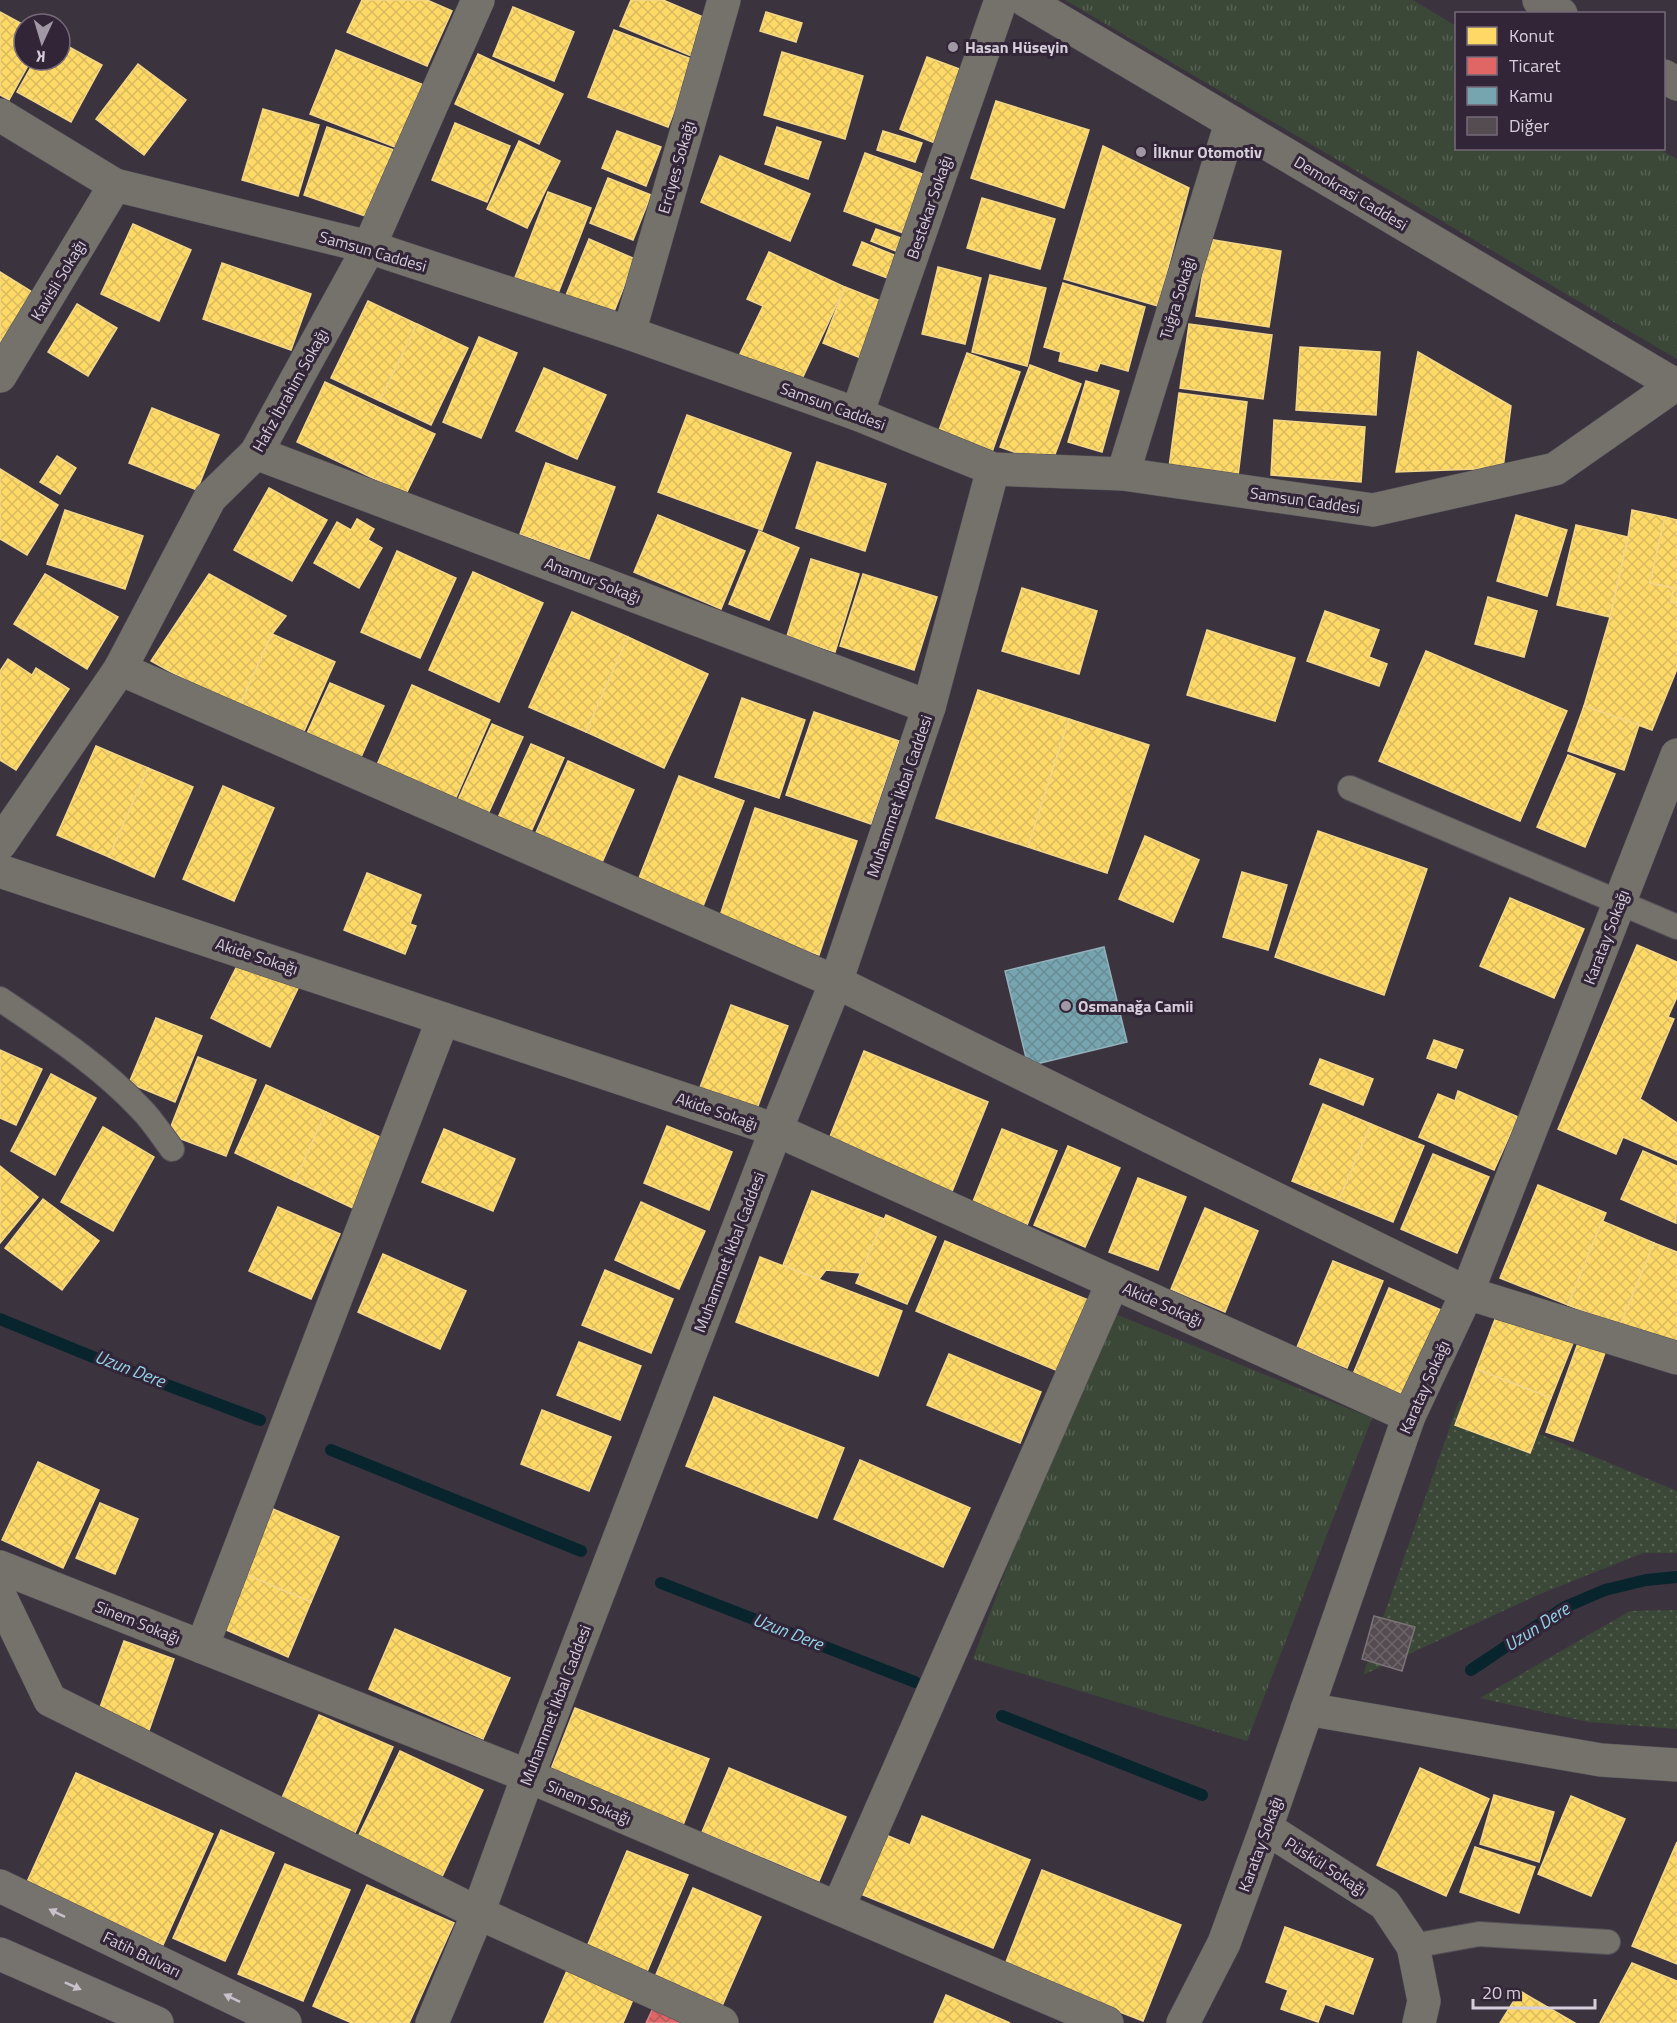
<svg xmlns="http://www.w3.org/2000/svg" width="1677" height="2023" font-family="'Titillium Web',sans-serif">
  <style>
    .grass { fill: url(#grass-tufts) }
    .park { fill: url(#park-dots) }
    .homes { fill: url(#homes-cross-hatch); stroke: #f3d689; stroke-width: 1.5 }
    .shops { fill: url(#shops-cross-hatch); stroke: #dd8589; stroke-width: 1.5 }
    .public { fill: url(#public-cross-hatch); stroke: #93b1bc; stroke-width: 1.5 }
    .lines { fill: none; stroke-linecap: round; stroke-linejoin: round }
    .stream { stroke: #08252e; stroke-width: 12 }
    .building { fill: url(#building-cross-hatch); stroke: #7c7377; stroke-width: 1.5 }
    .service-casing { stroke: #56515a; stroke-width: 26 }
    .minor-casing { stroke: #56515a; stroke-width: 34 }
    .tertiary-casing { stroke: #56515a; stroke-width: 34 }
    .primary-casing { stroke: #56515a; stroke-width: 34 }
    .motorway-casing { stroke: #56515a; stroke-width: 34 }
    .service { stroke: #74726a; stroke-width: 24 }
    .minor { stroke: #74726a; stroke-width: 33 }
    .tertiary { stroke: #74726a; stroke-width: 33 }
    .primary { stroke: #76726d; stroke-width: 33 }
    .motorway { stroke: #726f6a; stroke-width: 33 }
    .oneway { fill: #c8c0ca }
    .poi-dot { fill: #a098a4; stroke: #332538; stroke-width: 2 }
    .labels { text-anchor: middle; stroke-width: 6; stroke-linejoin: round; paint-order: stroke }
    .poi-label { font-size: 16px; font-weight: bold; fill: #d7cedb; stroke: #332538; text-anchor: start }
    .street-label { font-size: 16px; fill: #d7cedb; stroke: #332538 }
    .water-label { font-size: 18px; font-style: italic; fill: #92d2e7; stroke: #332538 }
  </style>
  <defs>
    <pattern id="grass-tufts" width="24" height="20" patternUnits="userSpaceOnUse" patternTransform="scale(1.5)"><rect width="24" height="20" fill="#3b4837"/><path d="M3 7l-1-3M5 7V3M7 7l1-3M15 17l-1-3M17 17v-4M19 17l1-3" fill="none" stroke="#576153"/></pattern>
    <pattern id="park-dots" width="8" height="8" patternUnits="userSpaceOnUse" patternTransform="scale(1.5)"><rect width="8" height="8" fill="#3b4837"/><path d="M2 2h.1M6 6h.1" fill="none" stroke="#576153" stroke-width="1.8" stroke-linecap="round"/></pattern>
    <pattern id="homes-cross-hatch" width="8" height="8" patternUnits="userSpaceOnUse" patternTransform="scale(1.5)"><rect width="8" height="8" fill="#ffd966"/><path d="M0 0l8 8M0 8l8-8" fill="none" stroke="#d9ba5f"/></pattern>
    <pattern id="shops-cross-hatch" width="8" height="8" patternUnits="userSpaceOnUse" patternTransform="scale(1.5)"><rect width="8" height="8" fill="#e06666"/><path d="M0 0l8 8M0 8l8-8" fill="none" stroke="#b05a5b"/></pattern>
    <pattern id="public-cross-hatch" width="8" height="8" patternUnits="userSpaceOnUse" patternTransform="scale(1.5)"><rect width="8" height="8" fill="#76a5af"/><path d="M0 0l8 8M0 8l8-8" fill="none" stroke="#688b94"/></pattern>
    <pattern id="building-cross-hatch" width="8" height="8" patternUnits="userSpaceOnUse" patternTransform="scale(1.5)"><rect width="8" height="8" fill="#554c51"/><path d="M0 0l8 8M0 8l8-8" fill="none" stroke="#6d6569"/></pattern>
  </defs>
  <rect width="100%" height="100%" fill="#3b343f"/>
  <g class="grass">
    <polygon points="1065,0 1413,0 1456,26 1456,148 1659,149 1677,159 1677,359"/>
    <polygon points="1103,1309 1372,1418 1247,1741 973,1659"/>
  </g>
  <g class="park">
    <polygon points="1459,1401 1677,1491 1677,1553 1643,1553 1540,1594 1363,1675"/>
    <polygon points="1677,1610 1677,1729 1588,1722 1480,1698 1630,1611"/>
  </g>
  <g class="homes">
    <polygon points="362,0 427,0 452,11 427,66 347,32"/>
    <polygon points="631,0 663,0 717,23 701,60 620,26"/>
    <polygon points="513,7 574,32 554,81 493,56"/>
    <polygon points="0,12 24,25 24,60 31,60 9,100 0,95"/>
    <polygon points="766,12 802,23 796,42 760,31"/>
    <polygon points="614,30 694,60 668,127 588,97"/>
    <polygon points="60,42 102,65 71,122 17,92 35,60 60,60"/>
    <polygon points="336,50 426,86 400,149 310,114"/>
    <polygon points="782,52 863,76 845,139 764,115"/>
    <polygon points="478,54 563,94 539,144 455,104"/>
    <polygon points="927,57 962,70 935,143 900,129"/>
    <polygon points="138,64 186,100 144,155 96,119"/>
    <polygon points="996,101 1089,130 1064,208 971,178"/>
    <polygon points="263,109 319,125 298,196 242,180"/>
    <polygon points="455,123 510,146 487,202 432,180"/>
    <polygon points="327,127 397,151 374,219 304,195"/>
    <polygon points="777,127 821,142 808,179 765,164"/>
    <polygon points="617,131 661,147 646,186 602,168"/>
    <polygon points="883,131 922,143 915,162 877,150"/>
    <polygon points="519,141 560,161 527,228 487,209"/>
    <polygon points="1103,146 1189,188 1158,306 1064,279"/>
    <polygon points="865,153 936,179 914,237 844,211"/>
    <polygon points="720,156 810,194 790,241 701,202"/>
    <polygon points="608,178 651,195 633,240 590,223"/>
    <polygon points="548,192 591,208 557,296 514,280"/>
    <polygon points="982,198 1055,219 1040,269 967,248"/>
    <polygon points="133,224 191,250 159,321 101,294"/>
    <polygon points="876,229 906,240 901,253 871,241"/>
    <polygon points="589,239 635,259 611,319 564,300"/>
    <polygon points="1208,239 1281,251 1269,327 1196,316"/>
    <polygon points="862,242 899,257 890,279 853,265"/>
    <polygon points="769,252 845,287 800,383 739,356 763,306 747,299"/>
    <polygon points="222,263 311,294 291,350 203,319"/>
    <polygon points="938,267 981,278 965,344 922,334"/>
    <polygon points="0,272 37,295 0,355"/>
    <polygon points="990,275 1046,288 1027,366 972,352"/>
    <polygon points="1063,283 1145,307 1128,371 1100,363 1097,371 1059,361 1061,352 1044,347"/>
    <polygon points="845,287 893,306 871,362 823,343"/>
    <polygon points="368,301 417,324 380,401 331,378"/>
    <polygon points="77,304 117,328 88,376 48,352"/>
    <polygon points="417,324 468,348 431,425 380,401"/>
    <polygon points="1189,324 1272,335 1263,399 1180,388"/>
    <polygon points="479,337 517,353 481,438 443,422"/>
    <polygon points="1300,347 1380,352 1376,415 1296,410"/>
    <polygon points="1418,352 1511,406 1503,468 1396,472"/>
    <polygon points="967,353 1020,372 992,452 938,433"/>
    <polygon points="1030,365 1081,384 1051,465 1000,447"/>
    <polygon points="544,368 606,395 577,459 516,431"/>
    <polygon points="1086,381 1119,391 1102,452 1068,442"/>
    <polygon points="325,382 435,434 406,494 297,442"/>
    <polygon points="1179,393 1247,402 1238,476 1169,467"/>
    <polygon points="152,408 219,435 197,490 129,463"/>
    <polygon points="687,415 791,453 762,530 658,492"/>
    <polygon points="1274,420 1365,427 1361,482 1271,475"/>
    <polygon points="57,456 76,468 60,494 40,482"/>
    <polygon points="817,462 886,484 865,551 796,528"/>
    <polygon points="546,463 615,487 589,559 520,534"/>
    <polygon points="0,469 58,505 27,555 0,539"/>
    <polygon points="269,488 327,520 292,581 234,550"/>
    <polygon points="65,510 143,536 125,589 47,564"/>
    <polygon points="1632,510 1665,517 1650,583 1674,588 1671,602 1677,603 1677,669 1652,730 1584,706 1610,617 1628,537"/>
    <polygon points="658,515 745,551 721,609 634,572"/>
    <polygon points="1516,515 1567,530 1547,596 1497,581"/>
    <polygon points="1665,517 1677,520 1677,603 1671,602 1674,588 1650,583"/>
    <polygon points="357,519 374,529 368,540 382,548 359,588 314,563 337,522 351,530"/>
    <polygon points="1576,525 1628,537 1610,617 1557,605"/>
    <polygon points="759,531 799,548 769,620 729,604"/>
    <polygon points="397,551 456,578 420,658 361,632"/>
    <polygon points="811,559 859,574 835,652 787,636"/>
    <polygon points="473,572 543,603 499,702 429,670"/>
    <polygon points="45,574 118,617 87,669 14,624"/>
    <polygon points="209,574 286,616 272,634 238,709 151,661"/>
    <polygon points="863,574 937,597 914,670 840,646"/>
    <polygon points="1022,588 1097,611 1079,674 1002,651"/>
    <polygon points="1488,597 1537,611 1524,657 1475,644"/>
    <polygon points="1325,611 1379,630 1369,657 1387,664 1379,686 1307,661"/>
    <polygon points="572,612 628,637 586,732 529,707"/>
    <polygon points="1207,630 1295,658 1275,721 1187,695"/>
    <polygon points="272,634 335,662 301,738 238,709"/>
    <polygon points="628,637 708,674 664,768 586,732"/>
    <polygon points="1426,651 1567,711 1520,821 1379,761"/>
    <polygon points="8,659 32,675 36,668 69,689 16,770 0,760 0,671"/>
    <polygon points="330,683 384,706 361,757 307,733"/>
    <polygon points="412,685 490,720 454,802 376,767"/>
    <polygon points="978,690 1069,719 1028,847 936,818"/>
    <polygon points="742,698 805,720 779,798 715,777"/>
    <polygon points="1584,706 1639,725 1624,770 1568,751"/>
    <polygon points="814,712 899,741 871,824 786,795"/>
    <polygon points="1069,719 1149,745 1107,873 1028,847"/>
    <polygon points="492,724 523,737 488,814 458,800"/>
    <polygon points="531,744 564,758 529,836 496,822"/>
    <polygon points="96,746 148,768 109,857 57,835"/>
    <polygon points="1568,755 1615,774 1585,847 1537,827"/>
    <polygon points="568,761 634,790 600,867 534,837"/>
    <polygon points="148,768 193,787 154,877 109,857"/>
    <polygon points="679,776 744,801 700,914 635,888"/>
    <polygon points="223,786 274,808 234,901 183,879"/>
    <polygon points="755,808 857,841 819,955 718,922"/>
    <polygon points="1318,831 1427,869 1384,995 1275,957"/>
    <polygon points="1145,836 1199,860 1173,922 1119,899"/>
    <polygon points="1242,872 1287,885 1268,950 1223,937"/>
    <polygon points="367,873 421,895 410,924 416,926 405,954 344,930"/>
    <polygon points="1510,898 1584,929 1554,998 1480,966"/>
    <polygon points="1637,945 1677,962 1677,997 1668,1017 1674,1019 1640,1099 1677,1123 1677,1160 1623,1137 1616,1154 1558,1129"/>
    <polygon points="243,954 301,982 270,1047 211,1018"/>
    <polygon points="731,1005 788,1026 756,1111 699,1090"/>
    <polygon points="156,1018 202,1036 175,1102 129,1083"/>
    <polygon points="1434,1040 1463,1050 1456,1068 1427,1058"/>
    <polygon points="0,1050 42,1069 16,1125 0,1118"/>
    <polygon points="864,1051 988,1102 951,1194 827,1144"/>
    <polygon points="198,1057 256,1080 226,1156 168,1134"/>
    <polygon points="1320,1059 1373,1079 1363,1105 1310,1084"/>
    <polygon points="51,1074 96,1098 55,1175 11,1151"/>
    <polygon points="266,1085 326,1112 295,1181 235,1153"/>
    <polygon points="1458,1091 1518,1117 1494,1170 1419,1137 1438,1094 1455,1101"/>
    <polygon points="1323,1104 1371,1124 1339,1200 1292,1181"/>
    <polygon points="326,1112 389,1141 357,1210 295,1181"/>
    <polygon points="1371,1124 1424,1146 1393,1222 1339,1200"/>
    <polygon points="667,1126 732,1152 709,1210 644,1183"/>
    <polygon points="103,1127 154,1157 113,1231 61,1202"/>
    <polygon points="444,1129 515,1159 493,1211 422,1182"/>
    <polygon points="1002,1129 1057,1151 1027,1225 972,1204"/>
    <polygon points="1068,1146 1120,1168 1085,1247 1034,1225"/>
    <polygon points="1643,1151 1677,1166 1676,1223 1621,1199"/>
    <polygon points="1433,1154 1489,1177 1457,1253 1401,1229"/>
    <polygon points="0,1166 38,1197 0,1243"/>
    <polygon points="1138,1178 1186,1197 1158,1270 1109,1252"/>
    <polygon points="1538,1185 1606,1213 1568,1305 1500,1278"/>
    <polygon points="812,1191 884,1219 861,1273 826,1270 819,1279 783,1265"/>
    <polygon points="43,1199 99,1241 62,1290 5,1248"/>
    <polygon points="641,1202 705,1231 679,1289 615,1260"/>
    <polygon points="278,1207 340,1234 311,1299 249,1271"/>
    <polygon points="1205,1208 1258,1231 1225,1312 1171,1289"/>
    <polygon points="886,1215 936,1237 907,1304 856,1283"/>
    <polygon points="1602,1221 1654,1243 1620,1326 1568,1305"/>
    <polygon points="945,1241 1088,1300 1058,1371 916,1311"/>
    <polygon points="1654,1243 1677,1252 1677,1340 1674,1348 1620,1326"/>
    <polygon points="383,1254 466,1291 440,1349 358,1312"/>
    <polygon points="760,1257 902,1311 878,1376 736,1322"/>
    <polygon points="1333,1261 1383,1281 1347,1368 1297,1347"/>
    <polygon points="605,1270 673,1299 651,1353 582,1325"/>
    <polygon points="1389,1288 1441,1310 1405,1396 1353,1374"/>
    <polygon points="1497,1314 1573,1343 1551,1398 1476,1369"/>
    <polygon points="579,1342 641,1366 620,1420 557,1395"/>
    <polygon points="1578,1343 1605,1353 1573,1441 1546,1432"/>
    <polygon points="949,1354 1041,1392 1020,1443 927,1405"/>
    <polygon points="1476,1369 1551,1398 1530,1453 1455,1425"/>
    <polygon points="714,1397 844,1448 817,1518 686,1466"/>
    <polygon points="542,1410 611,1437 589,1491 521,1464"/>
    <polygon points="860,1460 970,1508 943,1567 834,1519"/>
    <polygon points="38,1462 99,1490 63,1568 2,1540"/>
    <polygon points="100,1503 138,1519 115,1574 76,1558"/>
    <polygon points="273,1509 339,1537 311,1602 245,1574"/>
    <polygon points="245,1574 311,1602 288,1657 222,1628"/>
    <polygon points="395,1629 510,1678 483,1739 369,1689"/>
    <polygon points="124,1641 174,1659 146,1739 95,1721"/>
    <polygon points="575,1708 709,1759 683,1825 549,1774"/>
    <polygon points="319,1715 393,1747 350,1844 276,1811"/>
    <polygon points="400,1751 483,1790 438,1885 354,1845"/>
    <polygon points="729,1768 846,1817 819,1881 702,1832"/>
    <polygon points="1420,1768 1489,1799 1446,1896 1377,1865"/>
    <polygon points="76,1773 213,1834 163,1945 26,1884"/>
    <polygon points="1494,1795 1554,1812 1539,1862 1480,1844"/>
    <polygon points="1571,1796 1625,1819 1591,1896 1538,1874"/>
    <polygon points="922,1816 1030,1860 993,1948 861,1894 886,1835 910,1845"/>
    <polygon points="221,1830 274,1853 225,1961 173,1938"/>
    <polygon points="1677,1842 1677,1964 1632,1946"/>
    <polygon points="1475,1847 1535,1867 1519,1913 1460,1892"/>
    <polygon points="627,1851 688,1875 646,1974 586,1949"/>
    <polygon points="285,1864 350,1890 303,2001 238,1974"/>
    <polygon points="1042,1870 1181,1925 1143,2021 1004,1967"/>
    <polygon points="367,1885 454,1923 409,2023 352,2023 313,2006"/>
    <polygon points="693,1888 761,1917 718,2015 651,1986"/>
    <polygon points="1285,1927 1373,1959 1353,2014 1325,2004 1318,2022 1281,2009 1288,1990 1266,1982"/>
    <polygon points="1632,1963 1677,1981 1677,2023 1600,2023"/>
    <polygon points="569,1966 635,1995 623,2023 544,2023"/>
    <polygon points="1520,1991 1575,2023 1500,2023"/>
    <polygon points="946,1995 1010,2023 934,2023"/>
  </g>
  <polygon class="shops" points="656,2002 691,2023 646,2023"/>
  <polygon class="public" points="1104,947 1127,1042 1028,1066 1005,971"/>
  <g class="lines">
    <g class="stream">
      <polyline points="0,1319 98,1359 260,1420"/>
      <polyline points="331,1450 581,1551"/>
      <polyline points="661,1583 915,1682"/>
      <polyline points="1471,1670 1565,1607 1605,1590 1646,1580 1677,1577"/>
      <polyline points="1002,1716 1202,1795"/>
    </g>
  </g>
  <polygon class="building" points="1374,1616 1415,1627 1402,1671 1362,1659"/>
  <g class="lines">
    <defs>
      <g id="service">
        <polyline points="1350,788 1677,927"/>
        <path d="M0,999c50,34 100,66 141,110 12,12 21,27 31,40"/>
        <polyline points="1413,1946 1479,1934 1608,1942"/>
      </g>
      <g id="minor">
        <polyline points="629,333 724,0"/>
        <polyline points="0,376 115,185"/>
        <polyline points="857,414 1001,0"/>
        <polyline points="256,453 929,707"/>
        <polyline points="1123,474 1231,123"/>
        <polyline points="120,669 836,982 1467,1293 1677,1358"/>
        <polyline points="0,844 120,669 210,498 256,453 369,247 478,0"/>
        <polyline points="0,871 776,1130 1409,1416"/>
        <polyline points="0,1567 528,1776 1107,2023"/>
        <polyline points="0,1596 50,1700 478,1913 722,2023"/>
        <polyline points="202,1647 443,1019"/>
        <polyline points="1307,1709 1601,1760 1677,1765"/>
        <polyline points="1266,1828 1385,1904 1413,1946 1424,2001 1419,2023"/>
        <polyline points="838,1908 1113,1282"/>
        <polyline points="432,2023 478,1913 528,1776 776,1130 836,982 929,707 993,469"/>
        <polyline points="1183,2023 1224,1943 1266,1828 1409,1416 1467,1293 1677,755"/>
      </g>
      <g id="tertiary">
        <polyline points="1025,0 1677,386"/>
        <polyline points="0,115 115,185 369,247 629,333 857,414 993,469 1123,474 1373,510 1555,469 1675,385"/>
      </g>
      <g id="primary">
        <polyline points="0,1886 285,2023"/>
        <polyline points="0,1954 157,2023"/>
      </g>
      <g id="motorway">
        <polyline points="1539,0 1561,14"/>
        <polyline points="1664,76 1677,84"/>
      </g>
    </defs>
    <use href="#service" class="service-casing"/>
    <use href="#minor" class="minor-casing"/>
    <use href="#tertiary" class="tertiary-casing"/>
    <use href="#primary" class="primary-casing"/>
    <use href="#motorway" class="motorway-casing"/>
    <use href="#service" class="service"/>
    <use href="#minor" class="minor"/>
    <use href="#tertiary" class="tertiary"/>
    <use href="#primary" class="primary"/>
    <use href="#motorway" class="motorway"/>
  </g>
  <defs><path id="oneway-solid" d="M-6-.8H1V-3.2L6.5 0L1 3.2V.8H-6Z" transform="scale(1.5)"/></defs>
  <g class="oneway">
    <use href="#oneway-solid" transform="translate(57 1913) rotate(-154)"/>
    <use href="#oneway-solid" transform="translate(73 1986) rotate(24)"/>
    <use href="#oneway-solid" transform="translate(232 1998) rotate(-154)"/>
  </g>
  <g class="poi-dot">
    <circle cx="953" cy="47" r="6"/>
    <circle cx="1141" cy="152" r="6"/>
    <circle cx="1066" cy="1006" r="6"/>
  </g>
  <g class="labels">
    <g class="poi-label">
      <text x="965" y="53">Hasan Hüseyin</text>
      <text x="1153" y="158">İlknur Otomotiv</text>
      <text x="1078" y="1012">Osmanağa Camii</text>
    </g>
    <g class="street-label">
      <text transform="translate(676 167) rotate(-74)" y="6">Erciyes Sokağı</text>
      <text transform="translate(1351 193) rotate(31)" y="6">Demokrasi Caddesi</text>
      <text transform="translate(929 207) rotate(-71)" y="6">Bestekar Sokağı</text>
      <text transform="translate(373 251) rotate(16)" y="6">Samsun Caddesi</text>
      <text transform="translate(58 280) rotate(-59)" y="6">Kavisli Sokağı</text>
      <text transform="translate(1177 298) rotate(-73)" y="6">Tuğra Sokağı</text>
      <text transform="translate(290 390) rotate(-61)" y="6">Hafız İbrahim Sokağı</text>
      <text transform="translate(833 406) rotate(20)" y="6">Samsun Caddesi</text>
      <text transform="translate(1305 500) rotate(8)" y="6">Samsun Caddesi</text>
      <text transform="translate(593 580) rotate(21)" y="6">Anamur Sokağı</text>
      <text transform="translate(899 796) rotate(-71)" y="6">Muhammet İkbal Caddesi</text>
      <text transform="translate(1606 937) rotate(-69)" y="6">Karatay Sokağı</text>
      <text transform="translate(257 956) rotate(18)" y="6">Akide Sokağı</text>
      <text transform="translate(717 1111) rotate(19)" y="6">Akide Sokağı</text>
      <text transform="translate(729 1252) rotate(-69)" y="6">Muhammet İkbal Caddesi</text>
      <text transform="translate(1163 1304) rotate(24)" y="6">Akide Sokağı</text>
      <text transform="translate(1424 1387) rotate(-66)" y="6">Karatay Sokağı</text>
      <text transform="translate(138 1622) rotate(22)" y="6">Sinem Sokağı</text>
      <text transform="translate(555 1705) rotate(-69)" y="6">Muhammet İkbal Caddesi</text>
      <text transform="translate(589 1802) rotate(23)" y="6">Sinem Sokağı</text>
      <text transform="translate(1260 1844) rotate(-70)" y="6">Karatay Sokağı</text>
      <text transform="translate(1326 1866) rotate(33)" y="6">Püskül Sokağı</text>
      <text transform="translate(142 1954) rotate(26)" y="6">Fatih Bulvarı</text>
    </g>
    <g class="water-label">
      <text transform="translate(130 1369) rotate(21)" y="6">Uzun Dere</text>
      <text transform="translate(1537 1627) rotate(-33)" y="6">Uzun Dere</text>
      <text transform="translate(788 1632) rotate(21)" y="6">Uzun Dere</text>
    </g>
  </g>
  <rect x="1455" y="12" width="210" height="138" fill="#332538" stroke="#756979" stroke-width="1.5"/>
  <rect x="1467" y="27" width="30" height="18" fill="#ffd966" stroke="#756979" stroke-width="1.5"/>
  <text x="1509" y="42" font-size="18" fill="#d7cedb">Konut</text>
  <rect x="1467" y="57" width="30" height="18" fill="#e06666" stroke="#756979" stroke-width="1.5"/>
  <text x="1509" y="72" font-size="18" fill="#d7cedb">Ticaret</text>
  <rect x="1467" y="87" width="30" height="18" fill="#76a5af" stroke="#756979" stroke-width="1.5"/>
  <text x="1509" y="102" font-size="18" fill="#d7cedb">Kamu</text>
  <rect x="1467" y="117" width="30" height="18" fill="#554c51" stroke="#756979" stroke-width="1.5"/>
  <text x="1509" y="132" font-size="18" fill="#d7cedb">Diğer</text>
  <g transform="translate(42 42) rotate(184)"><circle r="28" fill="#332538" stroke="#756979" stroke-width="1.5"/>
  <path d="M0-4.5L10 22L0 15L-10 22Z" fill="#a098a4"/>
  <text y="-9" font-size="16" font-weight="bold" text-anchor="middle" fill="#d7cedb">K</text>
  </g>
  <path d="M1473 1999v9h122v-9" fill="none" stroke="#d7cedb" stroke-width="3"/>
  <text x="1482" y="1999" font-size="18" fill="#d7cedb" stroke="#332538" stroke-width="4.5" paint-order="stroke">20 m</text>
</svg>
